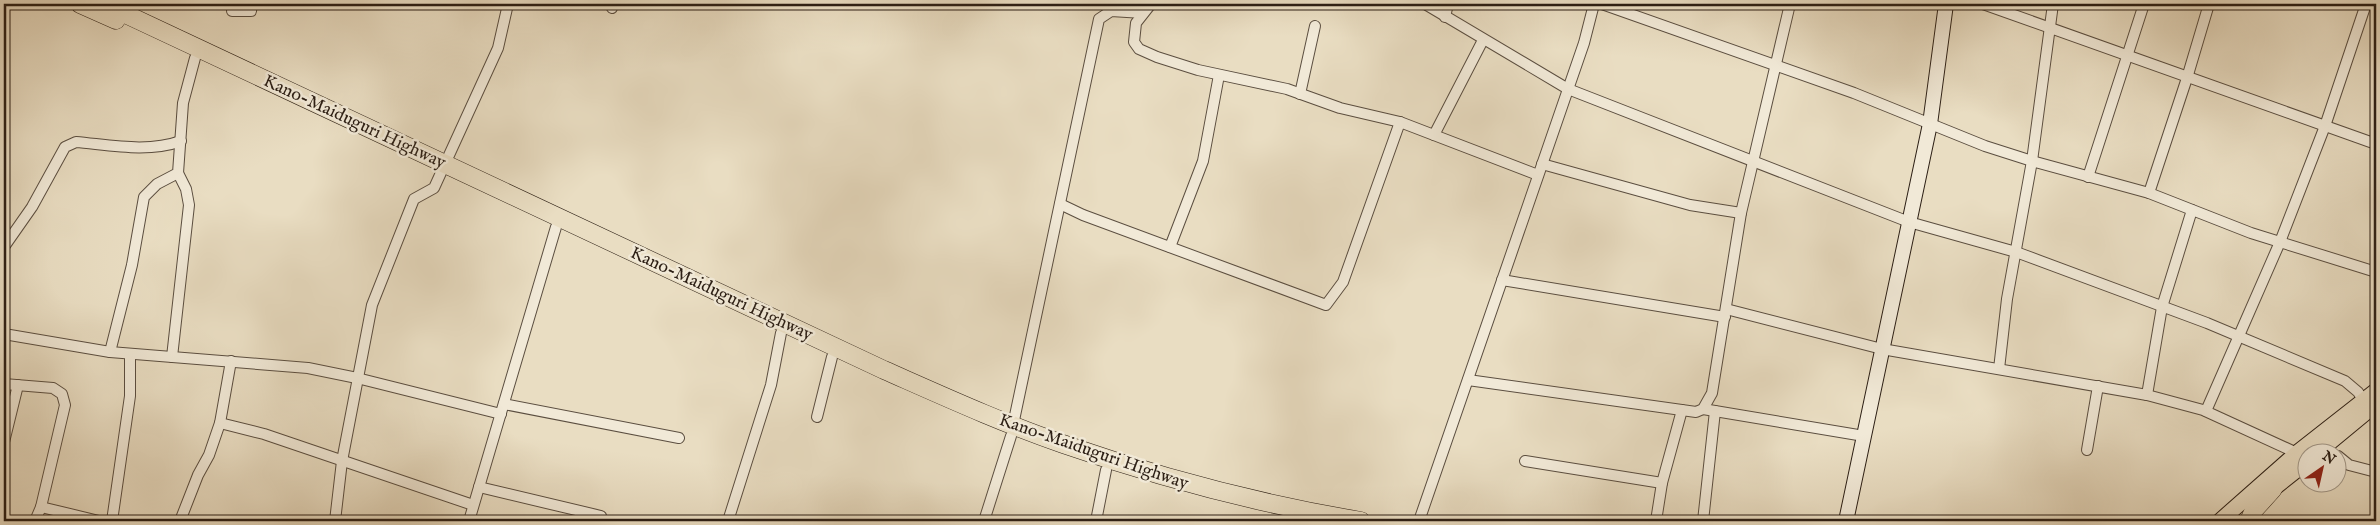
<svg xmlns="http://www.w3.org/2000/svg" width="2380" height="525" font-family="'IM FELL English',serif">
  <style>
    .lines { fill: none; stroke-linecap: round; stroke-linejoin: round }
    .street-casing { stroke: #5b4e40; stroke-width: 12 }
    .secondary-casing { stroke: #2c1f15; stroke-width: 16 }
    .primary-casing { stroke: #2c1f15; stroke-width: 17 }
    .highway-casing { stroke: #2c1f15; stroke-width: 19 }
    .street { stroke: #f1e9d7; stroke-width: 10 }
    .secondary { stroke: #f1e9d7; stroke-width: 14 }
    .primary { stroke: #e9ddc2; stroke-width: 15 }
    .highway { stroke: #e9ddc2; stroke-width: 18 }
    .labels { text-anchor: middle; stroke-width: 5; stroke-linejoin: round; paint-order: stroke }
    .street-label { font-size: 18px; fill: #2c1f15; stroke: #f1e9d7 }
  </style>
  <rect width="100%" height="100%" fill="#e9ddc2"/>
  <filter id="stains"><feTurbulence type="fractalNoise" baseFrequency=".004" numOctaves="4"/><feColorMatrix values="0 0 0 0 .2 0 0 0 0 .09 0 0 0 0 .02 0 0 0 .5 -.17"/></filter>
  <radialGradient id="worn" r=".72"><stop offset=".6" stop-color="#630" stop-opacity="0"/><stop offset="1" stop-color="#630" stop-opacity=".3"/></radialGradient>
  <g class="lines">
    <defs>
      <g id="street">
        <polyline points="1151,4 1136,23 1134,42 1139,49 1157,57 1198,70 1287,89 1340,108 1400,122 1538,175"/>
        <polyline points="1425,4 1568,89 1909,222 2016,252 2207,323 2345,381 2358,392 2364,401"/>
        <polyline points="1602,4 1854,93 1985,146 2032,161 2149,193 2251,233 2376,272"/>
        <polyline points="1983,4 2376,144"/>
        <polyline points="612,8 613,4"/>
        <polyline points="232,11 251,11 252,4"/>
        <polyline points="1445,17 1448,4"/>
        <polyline points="1300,94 1315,26"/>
        <polyline points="1434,135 1483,40"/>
        <polyline points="1542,164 1690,205 1741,213"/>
        <polyline points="2088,177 2144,4"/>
        <polyline points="2149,193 2187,78 2209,4"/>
        <polyline points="1060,204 1083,215 1326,305 1343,282 1400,122"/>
        <path d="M4,247l28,-40 33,-60 11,-5c34,3 72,11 105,-1"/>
        <polyline points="1170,247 1203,161 1219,75"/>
        <polyline points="1502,280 1725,317"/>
        <polyline points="1726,309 1882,349 2147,395 2203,410 2297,453"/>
        <polyline points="4,334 110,352 308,368 357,378 501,414"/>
        <polyline points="110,352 132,265 144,197 157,184 178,173 183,103 195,58"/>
        <polyline points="172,357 189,205 186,189 178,173"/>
        <polyline points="1999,369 2007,299 2032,161 2053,4"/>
        <polyline points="1468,380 1696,412 1703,409 1712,393 1741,213 1790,4"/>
        <polyline points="4,384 53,388 62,394 65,405 41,507 35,521"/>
        <polyline points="2147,395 2162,307 2192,210"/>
        <polyline points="504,404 679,438"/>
        <polyline points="1703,409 1864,436"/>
        <polyline points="2206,411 2280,242 2325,126 2366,4"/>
        <polyline points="817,417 832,357"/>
        <polyline points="220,423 264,434 473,505"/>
        <polyline points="1013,425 1099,19 1111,11 1143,13"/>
        <polyline points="4,442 18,385"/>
        <polyline points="2087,450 2098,386"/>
        <polyline points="2338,456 2349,465 2376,472"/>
        <polyline points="1525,461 1662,483"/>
        <polyline points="479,487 601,516"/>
        <polyline points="41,507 99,521"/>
        <polyline points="112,521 130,396 130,354"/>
        <polyline points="180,521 198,475 209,455 220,423 231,361"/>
        <polyline points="335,521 342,461 372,305 414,199 434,188 498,48 508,4"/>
        <polyline points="469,521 556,227"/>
        <polyline points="728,521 771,385 781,333"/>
        <polyline points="984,521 1011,436"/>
        <polyline points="1096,521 1106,470"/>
        <polyline points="1419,521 1584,43 1594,4"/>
        <polyline points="1656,521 1662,483 1682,410"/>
        <polyline points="1703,521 1715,411"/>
      </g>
      <polyline id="secondary" points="1846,521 1930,124 1946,4"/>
      <g id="primary">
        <polyline points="2318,452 2376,404"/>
        <polyline points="2264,496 2308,461"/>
        <polyline points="2220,521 2297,453 2376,391"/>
      </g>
      <g id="highway">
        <polyline points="80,4 116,20"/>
        <path d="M104,4l780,366c59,26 118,53 179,74 98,34 197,60 298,77"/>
        <polyline points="2249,521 2254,510 2273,489"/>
      </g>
    </defs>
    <use href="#street" class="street-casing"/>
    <use href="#secondary" class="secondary-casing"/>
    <use href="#primary" class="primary-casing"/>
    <use href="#highway" class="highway-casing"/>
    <use href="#street" class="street"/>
    <use href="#secondary" class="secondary"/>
    <use href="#primary" class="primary"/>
    <use href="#highway" class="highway"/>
  </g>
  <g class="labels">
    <g class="street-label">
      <text transform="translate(355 121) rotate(25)" y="6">Kano-Maiduguri Highway</text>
      <text transform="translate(722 293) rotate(25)" y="6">Kano-Maiduguri Highway</text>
      <text transform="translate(1094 451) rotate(19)" y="6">Kano-Maiduguri Highway</text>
    </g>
  </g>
  <rect width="2380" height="525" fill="none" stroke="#e9ddc2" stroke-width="20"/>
  <rect x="5" y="5" width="2370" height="515" fill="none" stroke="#2c1f15" stroke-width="2.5"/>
  <rect x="10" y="10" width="2360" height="505" fill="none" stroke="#2c1f15"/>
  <g transform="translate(2322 468) rotate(34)"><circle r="24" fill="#f1e9d7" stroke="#a29889"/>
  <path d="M0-4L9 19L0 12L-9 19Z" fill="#8f2418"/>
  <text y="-8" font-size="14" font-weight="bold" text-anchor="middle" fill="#2c1f15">N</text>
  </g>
  <rect width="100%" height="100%" filter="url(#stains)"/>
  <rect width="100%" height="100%" fill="url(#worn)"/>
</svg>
